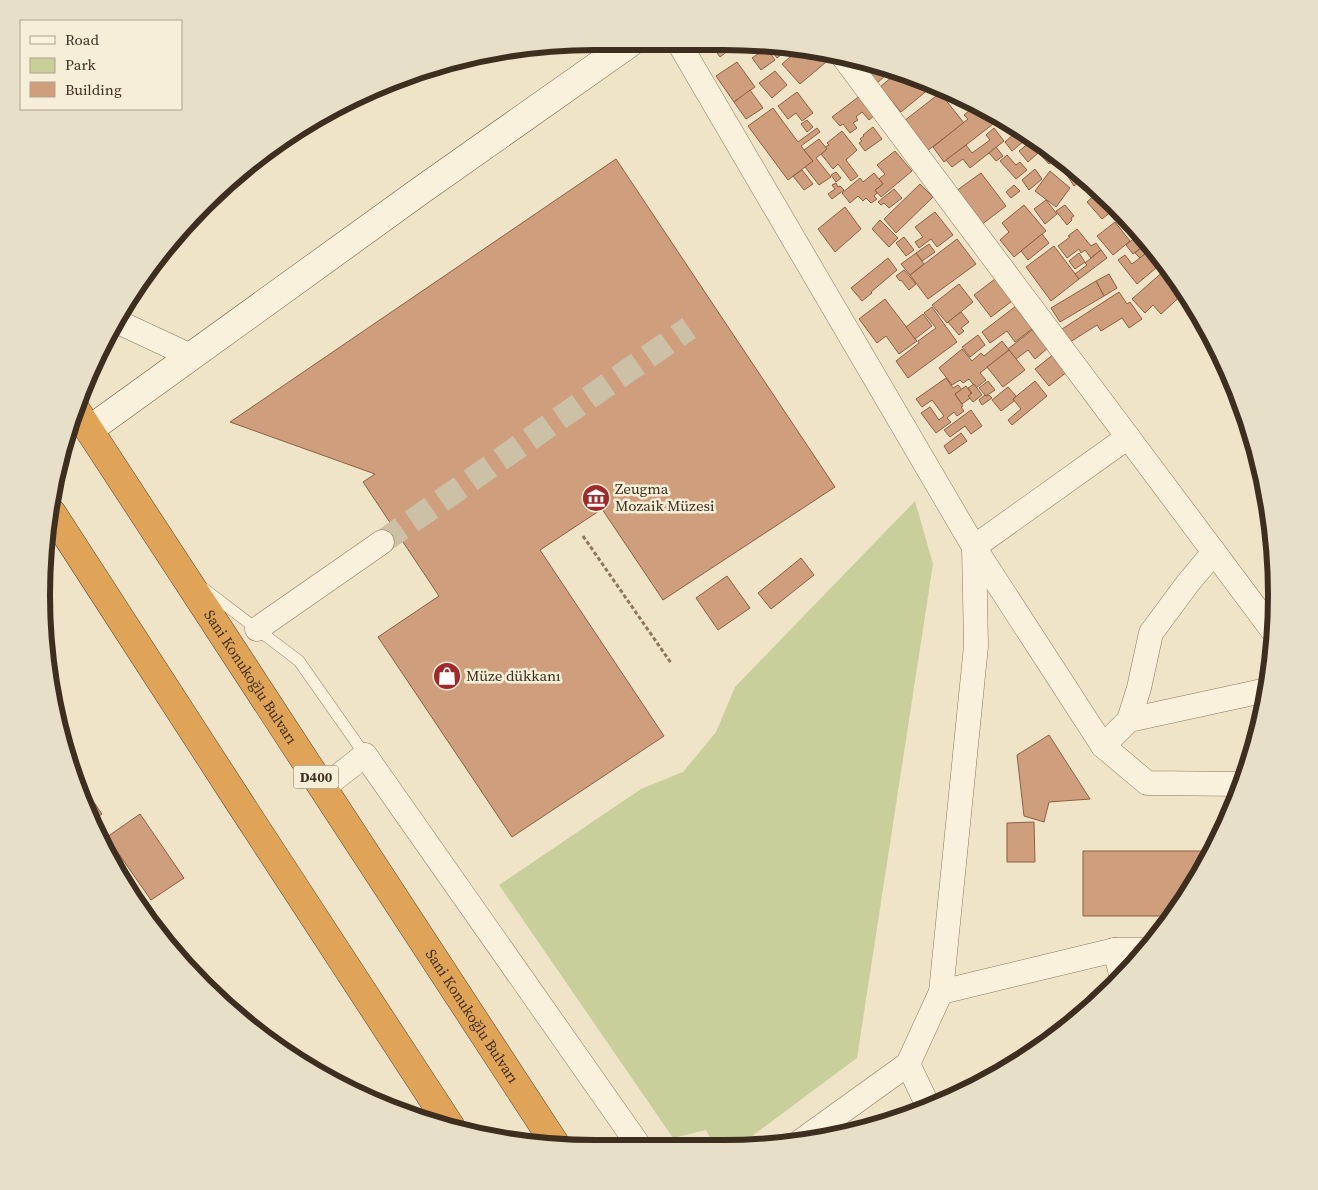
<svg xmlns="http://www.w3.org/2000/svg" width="1318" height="1190" font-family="'Source Serif 4',serif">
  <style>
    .green { fill: #c9cf9b }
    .building { fill: #cf9f7d; stroke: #8d5f41 }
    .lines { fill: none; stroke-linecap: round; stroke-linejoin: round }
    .street-tunnel { stroke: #ccc0a6; stroke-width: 24; stroke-dasharray: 24 12; stroke-linecap: butt }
    .lane-casing { stroke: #8d765c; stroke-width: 12 }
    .street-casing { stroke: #8d765c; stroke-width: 25 }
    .secondary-casing { stroke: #6f573f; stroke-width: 29 }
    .highway-casing { stroke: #5b4430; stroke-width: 29 }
    .path { stroke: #8d765c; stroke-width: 3; stroke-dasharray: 4 2.5; stroke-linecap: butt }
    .lane { stroke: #faf1dc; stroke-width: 11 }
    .street { stroke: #faf1dc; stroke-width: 24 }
    .secondary { stroke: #faf1dc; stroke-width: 28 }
    .highway { stroke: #e0a458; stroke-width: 28 }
    .labels { text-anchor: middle; stroke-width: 5; stroke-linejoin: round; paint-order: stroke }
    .shield { fill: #f7eed8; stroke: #756857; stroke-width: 1 }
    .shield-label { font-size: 14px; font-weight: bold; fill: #3d2e20 }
    .poi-label { font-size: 15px; fill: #3d2e20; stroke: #f7eed8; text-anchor: start }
    .street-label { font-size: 15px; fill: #3d2e20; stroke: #f7eed8 }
    .rim { fill: none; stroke: #3d2e20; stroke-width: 6 }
  </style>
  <rect width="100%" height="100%" fill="#f0e4c8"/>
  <polygon class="green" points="915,501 933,564 857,1058 736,1148 716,1149 706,1130 673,1138 499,885 641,789 683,772 716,732 735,687"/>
  <g class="building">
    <polygon points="713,47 729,47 723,51 725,53 720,57"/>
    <polygon points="765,49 767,49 775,60 761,70 752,58"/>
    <polygon points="770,49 787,50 777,58"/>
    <polygon points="798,50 818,51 826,62 800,84 782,64"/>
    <polygon points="737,62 755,87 734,102 716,76"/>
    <polygon points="869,63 892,70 877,83 864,67"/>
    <polygon points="775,71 787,85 772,98 759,83"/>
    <polygon points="898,72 935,84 901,112 880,87"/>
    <polygon points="750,90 763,108 746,119 734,102"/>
    <polygon points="797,92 813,113 802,121 796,113 788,119 778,106"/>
    <polygon points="940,93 964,123 927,151 904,121"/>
    <polygon points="861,95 876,114 869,120 862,112 856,117 858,120 853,123 857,128 850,133 843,124 840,126 832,117"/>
    <polygon points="976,105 990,113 997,121 944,162 933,147 968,119 964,115"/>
    <polygon points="773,108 798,142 817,128 820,132 801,146 813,161 788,180 748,126"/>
    <polygon points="807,120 813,127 807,132 801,124"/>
    <polygon points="873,127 882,139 865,151 859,143 862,141 860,139 864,136 863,135"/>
    <polygon points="994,128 1004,141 970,168 963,159 952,167 946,160 966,145 972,153 990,140 986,135"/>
    <polygon points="842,131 857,150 846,160 858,176 851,181 838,164 833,169 821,154 827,149 825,147 829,145 827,143"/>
    <polygon points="1016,132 1020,136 1025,132 1030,134 1043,144 1041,146 1031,135 1012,151 1005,142"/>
    <polygon points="819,139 827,149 816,158 831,177 819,185 805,167 813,161 804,150"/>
    <polygon points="1029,143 1038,153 1028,162 1019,151"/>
    <polygon points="1044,145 1058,157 1049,164 1037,151"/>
    <polygon points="996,147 1003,156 996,161 989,153"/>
    <polygon points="895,151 912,171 881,197 875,190 883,184 879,179 885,174 877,165"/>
    <polygon points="1007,155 1016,165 1020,162 1027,170 1016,179 1000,161"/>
    <polygon points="616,159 835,487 663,600 602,509 540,550 664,736 512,837 378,637 439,596 363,482 375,474 230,422"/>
    <polygon points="1071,167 1084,178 1074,186 1065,172"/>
    <polygon points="1035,169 1042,179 1029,190 1022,180"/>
    <polygon points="802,170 813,184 804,190 793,176"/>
    <polygon points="1050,171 1070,188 1056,207 1035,191"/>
    <polygon points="836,172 841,178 836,182 831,175"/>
    <polygon points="874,173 883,184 875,190 877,193 874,196 877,199 871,203 866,198 863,201 858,196 850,203 842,193 860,178 863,182"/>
    <polygon points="981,173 1006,206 981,225 956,191"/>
    <polygon points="836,183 838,187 840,186 844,190 832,199 828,194 835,189 832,185"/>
    <polygon points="920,184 933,197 896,233 884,219"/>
    <polygon points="1091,184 1117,207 1102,219 1087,202 1097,193 1090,185"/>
    <polygon points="1014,185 1020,191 1011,198 1006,192"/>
    <polygon points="894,189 902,198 889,208 884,203 881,205 878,202"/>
    <polygon points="1046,200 1057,214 1045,224 1034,209"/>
    <polygon points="1024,205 1046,231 1014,257 1000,240 1009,232 1002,223"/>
    <polygon points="1065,205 1074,216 1071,218 1072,220 1067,225 1056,211"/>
    <polygon points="845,207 861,229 835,252 818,229"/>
    <polygon points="935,212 953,235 937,247 931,239 919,248 915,242 923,237 915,227"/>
    <polygon points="880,220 898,238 889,247 872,229"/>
    <polygon points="1115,222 1130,241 1113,255 1097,236"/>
    <polygon points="1131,223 1138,232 1132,237 1125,228"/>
    <polygon points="1077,229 1091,246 1096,243 1101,250 1091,258 1085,250 1081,253 1079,249 1067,258 1058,246 1070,237 1068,236"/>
    <polygon points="1042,234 1049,243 1028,260 1021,251"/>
    <polygon points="1139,234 1147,243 1133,254 1126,245"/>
    <polygon points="904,237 914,250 906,256 896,243"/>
    <polygon points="957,239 976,264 928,299 910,275"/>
    <polygon points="929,244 935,252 922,261 916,253"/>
    <polygon points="1146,244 1154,256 1150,259 1145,254 1140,258 1135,253"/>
    <polygon points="1054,246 1079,279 1051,301 1026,267"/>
    <polygon points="1101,250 1107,258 1079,279 1075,274 1087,265 1085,263"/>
    <polygon points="916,253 924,264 910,275 901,264"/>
    <polygon points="1079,253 1085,262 1075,269 1069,261"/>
    <polygon points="1145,254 1150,259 1154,256 1159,262 1154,265 1156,268 1137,284 1118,260 1125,255 1132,264"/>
    <polygon points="888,258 897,270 871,292 872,293 862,301 851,288"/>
    <polygon points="1166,269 1185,292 1161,314 1153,305 1145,313 1132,299"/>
    <polygon points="904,270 916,284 909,290 901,280 900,281 896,276"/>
    <polygon points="1109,274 1117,288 1104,296 1096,281"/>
    <polygon points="999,276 1016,298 991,317 974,295"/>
    <polygon points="1096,281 1104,296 1060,322 1051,308"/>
    <polygon points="959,284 973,302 947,323 932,305"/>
    <polygon points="1119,292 1127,304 1130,302 1142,319 1129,328 1122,318 1101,331 1097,325 1067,344 1059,331"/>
    <polygon points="885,299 917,341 899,354 886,336 877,343 859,319"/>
    <polygon points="1016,306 1033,328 1015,342 1007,331 990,343 982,332"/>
    <polygon points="932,307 957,342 908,378 896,361 919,343 918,341 936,328 924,313"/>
    <polygon points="961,312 969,322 961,328 964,331 959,335 948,322"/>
    <polygon points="923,314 932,326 915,339 906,327"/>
    <polygon points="1032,330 1048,348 1035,359 1028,350 1016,359 1008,349"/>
    <polygon points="978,335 985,345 970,357 962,347"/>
    <polygon points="1002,341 1009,350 980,373 986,380 976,388 969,379 963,383 960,380 952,385 939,368 962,349 972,361 981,353 984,356"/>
    <polygon points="1009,350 1025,370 1003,387 987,367"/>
    <polygon points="1054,354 1068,371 1049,386 1035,369"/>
    <polygon points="946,378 953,388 958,385 962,390 955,394 963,406 961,407 964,411 957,416 954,412 947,418 951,422 936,433 921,413 930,407 939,420 944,416 932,400 922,407 916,399"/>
    <polygon points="988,381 995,390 986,396 979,388"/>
    <polygon points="1035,381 1047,396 1012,425 1008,420 1021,409 1013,399"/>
    <polygon points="974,384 982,395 973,402 968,396 972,393 968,388"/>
    <polygon points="966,386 971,393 968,396 970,398 962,404 955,394"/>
    <polygon points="1008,387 1016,396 1013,399 1014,401 1001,411 992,400"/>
    <polygon points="985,395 986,396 989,395 992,398 982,405 979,400"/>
    <polygon points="971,410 982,426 971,434 965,426 950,437 944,430"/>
    <polygon points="961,433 967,441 949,454 944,446"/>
    <polygon points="801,558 814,575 771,609 758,593"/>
    <polygon points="727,576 750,608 718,630 696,598"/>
    <polygon points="1049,735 1090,799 1049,802 1044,822 1024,816 1017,755"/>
    <polygon points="84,788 102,814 92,821 81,789"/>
    <polygon points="140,814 184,878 151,900 107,837"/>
    <polygon points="1034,822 1035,862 1007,862 1007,823"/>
    <polygon points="1083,851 1211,851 1184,902 1172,916 1083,916"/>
  </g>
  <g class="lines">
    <polyline class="street-tunnel" points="382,542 689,328"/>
    <defs>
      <polyline id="lane" points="203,588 299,661 365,755"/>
      <g id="street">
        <polyline points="680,45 974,547 1103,746 1147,783 1242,784"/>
        <polyline points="842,55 1273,631"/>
        <polyline points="116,321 191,356"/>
        <polyline points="257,629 382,542"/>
        <polyline points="1129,720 1139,688 1151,633 1188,583 1214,552"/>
        <polyline points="1103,746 1129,720 1267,690"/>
        <polyline points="323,788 365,755 640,1147"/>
        <polyline points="1115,950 1122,978"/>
        <polyline points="941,992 1115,950 1144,950"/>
        <polyline points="908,1064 929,1108"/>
        <polyline points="801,1141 908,1064 941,992 976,646 974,547 1128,437"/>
      </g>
      <polyline id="secondary" points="89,430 420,191 630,43"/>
      <g id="highway">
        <path id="s1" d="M76,410l480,735"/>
        <polyline points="52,513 241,805 451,1127"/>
      </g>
    </defs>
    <use href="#lane" class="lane-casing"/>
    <use href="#street" class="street-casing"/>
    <use href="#secondary" class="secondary-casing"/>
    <use href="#highway" class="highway-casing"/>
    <polyline class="path" points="583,536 671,663"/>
    <use href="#lane" class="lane"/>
    <use href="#street" class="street"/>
    <use href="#secondary" class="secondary"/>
    <use href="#highway" class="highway"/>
  </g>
  <defs>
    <symbol id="museum-disc" viewBox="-11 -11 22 22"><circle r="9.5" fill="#9e2a2b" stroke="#f7eed8"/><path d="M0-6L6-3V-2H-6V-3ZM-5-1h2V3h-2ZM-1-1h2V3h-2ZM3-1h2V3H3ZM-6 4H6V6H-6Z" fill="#fff"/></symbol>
    <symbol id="shop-disc" viewBox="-11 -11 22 22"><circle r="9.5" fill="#9e2a2b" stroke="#f7eed8"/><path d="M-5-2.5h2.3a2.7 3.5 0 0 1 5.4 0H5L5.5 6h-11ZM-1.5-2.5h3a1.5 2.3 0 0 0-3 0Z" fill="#fff"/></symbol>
  </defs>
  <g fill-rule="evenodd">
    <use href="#museum-disc" x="580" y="482" width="32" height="32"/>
    <use href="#shop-disc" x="431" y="660" width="32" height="32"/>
  </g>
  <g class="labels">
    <rect class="shield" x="293.5" y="765.5" width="45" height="23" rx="4"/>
    <g class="shield-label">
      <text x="316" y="782">D400</text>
    </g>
    <g class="poi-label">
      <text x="615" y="494">Zeugma<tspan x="615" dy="17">Mozaik Müzesi</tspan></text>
      <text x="466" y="681">Müze dükkanı</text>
    </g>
    <g class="street-label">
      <text dy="5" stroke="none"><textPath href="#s1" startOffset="319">Sani Konukoğlu Bulvarı</textPath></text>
      <text dy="5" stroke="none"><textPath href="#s1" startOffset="724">Sani Konukoğlu Bulvarı</textPath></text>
    </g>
  </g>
  <path d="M0 0H1318V1190H0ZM595 50H723A545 545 0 0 1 1268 595V595A545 545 0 0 1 723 1140H595A545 545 0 0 1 50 595V595A545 545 0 0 1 595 50Z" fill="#e8dfc9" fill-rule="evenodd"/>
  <path class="rim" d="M595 50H723A545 545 0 0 1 1268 595V595A545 545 0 0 1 723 1140H595A545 545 0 0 1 50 595V595A545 545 0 0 1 595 50Z"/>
  <rect x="20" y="20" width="162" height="90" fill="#f7eed8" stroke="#ada18e"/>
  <rect x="30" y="36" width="25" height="8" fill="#faf1dc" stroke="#ada18e"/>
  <text x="65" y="45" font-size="15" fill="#3d2e20">Road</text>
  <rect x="30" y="58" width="25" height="15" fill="#c9cf9b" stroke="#ada18e"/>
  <text x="65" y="70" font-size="15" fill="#3d2e20">Park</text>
  <rect x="30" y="82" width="25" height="15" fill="#cf9f7d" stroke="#ada18e"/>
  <text x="65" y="95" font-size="15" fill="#3d2e20">Building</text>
</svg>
